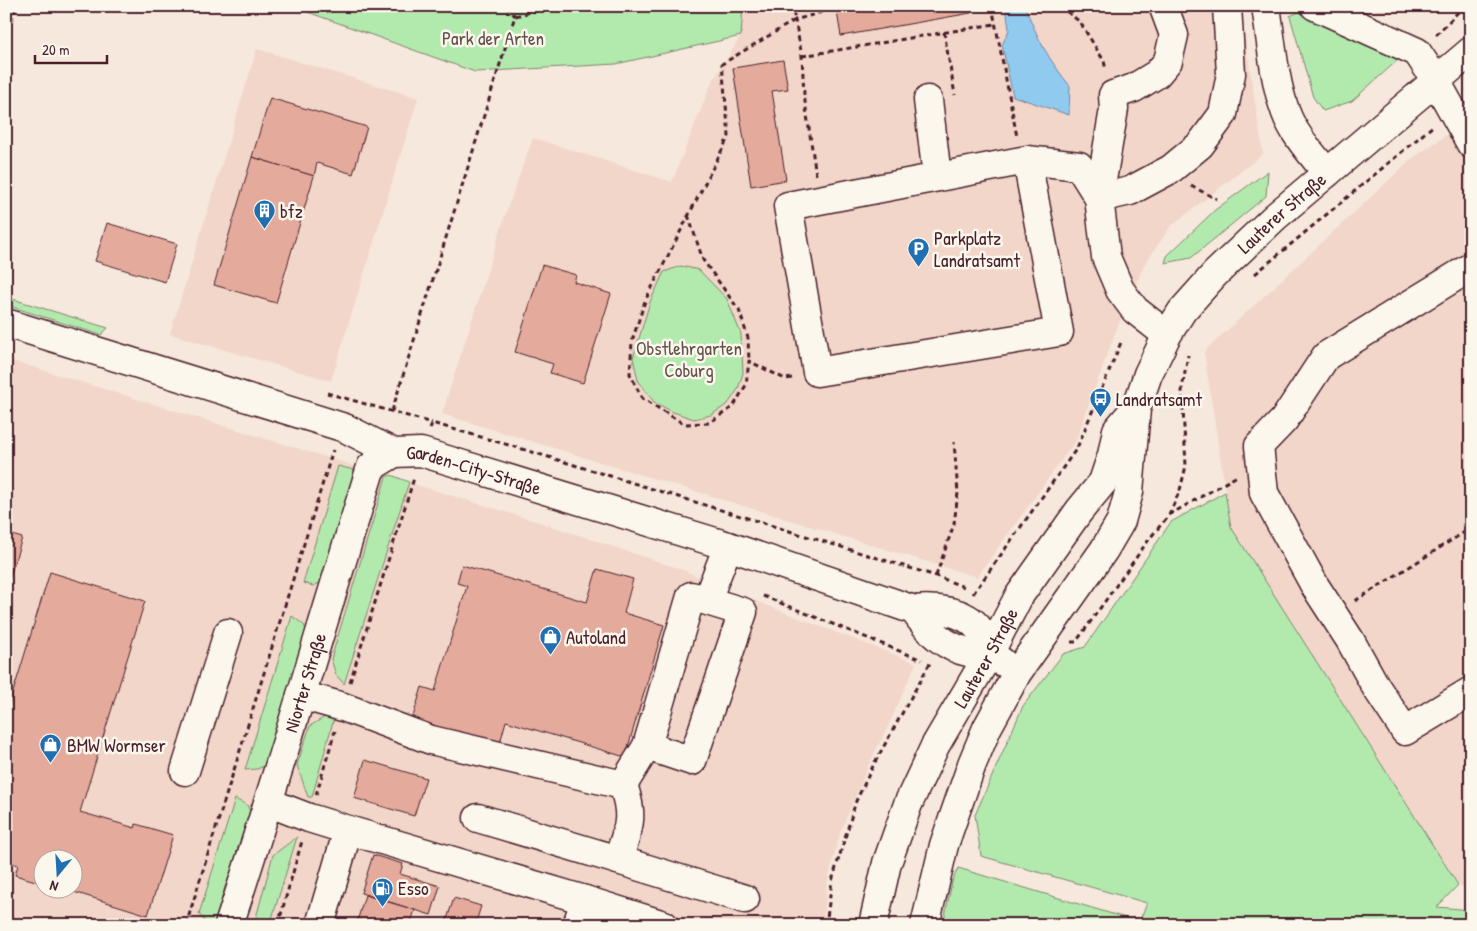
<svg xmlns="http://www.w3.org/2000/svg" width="1477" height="931" font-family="'Patrick Hand',sans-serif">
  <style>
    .built { fill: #f1d6c9; fill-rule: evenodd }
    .green { fill: #b2eaae; stroke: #7e846c }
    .water { fill: #90caef; stroke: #7486a1 }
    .building { fill: #e4ab9c; stroke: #4a1f2b }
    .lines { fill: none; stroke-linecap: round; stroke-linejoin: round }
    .minor-casing { stroke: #4a1f2b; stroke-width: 31 }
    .path { stroke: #4a1f2b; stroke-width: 3; stroke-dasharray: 5 4; stroke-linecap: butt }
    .minor { stroke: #fbf7ec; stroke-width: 28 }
    .labels { text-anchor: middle; stroke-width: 5; stroke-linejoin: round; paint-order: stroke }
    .park-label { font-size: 19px; fill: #64524c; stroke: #fbf7ec }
    .poi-label { font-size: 19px; fill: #4a1f2b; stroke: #fbf7ec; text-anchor: start }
    .street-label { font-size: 19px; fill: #4a1f2b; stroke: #fbf7ec }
  </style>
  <rect width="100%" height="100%" fill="#f6e8dc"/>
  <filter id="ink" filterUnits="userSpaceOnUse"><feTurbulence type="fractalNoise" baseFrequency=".02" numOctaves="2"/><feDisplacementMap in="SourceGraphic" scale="10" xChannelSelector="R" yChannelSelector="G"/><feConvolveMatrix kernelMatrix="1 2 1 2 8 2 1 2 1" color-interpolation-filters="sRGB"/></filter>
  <g filter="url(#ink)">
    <g class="built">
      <polygon points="743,6 1240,6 1263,154 1170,227 1144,265 1115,333 1076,440 977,577 442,414 507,210 533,138 672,182 711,84 741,36"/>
      <polygon points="1366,6 1451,6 1448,9 1383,13"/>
      <polygon points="257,49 418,98 331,381 170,334"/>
      <polygon points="1471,119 1471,889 1458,885 1231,527 1204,352 1414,157"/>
      <path d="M6,359l545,167 132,44 46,21 187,72 -25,57 -22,44 -29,69 -13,50 -4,42h-817zM42,858h30v30h-30z"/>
    </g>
    <g class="green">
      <polygon points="291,6 743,6 741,36 616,64 475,72"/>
      <polygon points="1299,12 1399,59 1352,101 1323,111 1313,97 1290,16"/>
      <polygon points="1268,171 1266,196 1191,258 1165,263 1167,256 1215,210"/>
      <polygon points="681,266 699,270 727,299 741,334 743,373 738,389 728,404 711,415 694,419 673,412 654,402 638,380 633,358 650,302 664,272"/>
      <polygon points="6,297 108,328 101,335 6,305"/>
      <polygon points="338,466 358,471 326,580 313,586 303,583"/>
      <polygon points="391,475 409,482 344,684 336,675 331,659 386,477"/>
      <polygon points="1225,492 1231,527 1458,885 1437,907 1471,910 1471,925 943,925 952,882 958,868 1139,922 1147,903 981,856 975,815 1023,706 1063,654 1085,647 1171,522"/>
      <polygon points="292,616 304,625 309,637 269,764 257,769 245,770"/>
      <polygon points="328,715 334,718 312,797 308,797 297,765 310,726"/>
      <polygon points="235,799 247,805 253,818 225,887 215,922 207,924 199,914"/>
      <polygon points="297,837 270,925 254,925 273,855"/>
    </g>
    <path class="water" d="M1006,6h19c12,32 23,53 45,80l-1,29 -56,-19 -11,-51 7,-15z"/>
    <g class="building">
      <polygon points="836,6 970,6 971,13 841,36"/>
      <polygon points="783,60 788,89 772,91 786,180 751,186 733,68"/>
      <polygon points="270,98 367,127 353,174 317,163 314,176 252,157"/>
      <polygon points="252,157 314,176 276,303 214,285"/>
      <polygon points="107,223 177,244 165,282 95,261"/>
      <polygon points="542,265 576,275 574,282 611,294 583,383 550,373 553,364 515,352"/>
      <polygon points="6,533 22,538 6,589"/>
      <polygon points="462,565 587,602 597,569 633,579 624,613 664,625 625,757 506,721 498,750 411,723 422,687 435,691 467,586 457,583"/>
      <polygon points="50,572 145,601 80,812 135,828 136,824 173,835 148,915 61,888 72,888 72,858 42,858 42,883 15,875 18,865 6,861 6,715"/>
      <polygon points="365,760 426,778 414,816 354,798"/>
      <polygon points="373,855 403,864 400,874 440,886 431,915 361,893"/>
      <polygon points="365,895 415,910 410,925 356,925"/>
      <polygon points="454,898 481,906 475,925 445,925"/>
    </g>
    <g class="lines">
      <defs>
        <g id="minor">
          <path d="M1266,6c5,33 8,76 20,107 8,22 26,41 41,60"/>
          <polyline points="1315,6 1417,52 1435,79 1471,144"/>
          <polyline points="1164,8 1174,35 1168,61 1157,74 1134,88 1113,95 1114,109 1099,198 1130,191 1171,169 1200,145 1223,114 1231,74 1227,6"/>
          <polyline points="928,100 937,177"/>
          <polyline points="1027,160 1059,332 817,372 788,206 1027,160 1079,166 1099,198 1106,257 1120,290 1135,310 1167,335"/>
          <polyline points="1471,267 1326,356 1284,420 1259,446 1264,493 1315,586 1350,640 1376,687 1405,731 1471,691"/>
          <path id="s1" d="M6,323l339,105 49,25 27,-1 307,94 186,64c21,-2 51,0 65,19 5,8 7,16 10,25"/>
          <polygon points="691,596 743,612 692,761 647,746"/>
          <polyline points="707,600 728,546"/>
          <path d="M914,610c13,20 30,37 54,42 17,4 18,0 34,10"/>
          <polyline points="301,695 343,707 431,740 623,785 647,746"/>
          <polyline points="185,771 228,633"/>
          <path d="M623,785c12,34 5,43 -5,75l127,39"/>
          <polyline points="270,803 309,818 348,830 320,925"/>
          <polyline points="478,818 618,860"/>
          <polyline points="348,830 585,900 664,925"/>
          <path id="s2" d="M229,925c50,-152 94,-305 142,-458l23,-14"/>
          <polyline points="577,925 585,900"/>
          <path id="s3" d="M873,925l14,-62 21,-59 27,-58 54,-92 30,-58 60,-85 24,-29 9,-27 5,-25 11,-13"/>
          <path id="s4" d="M925,925l19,-80 28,-81 15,-36 30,-55 87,-123 17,-29 8,-29 7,-83 12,-35 19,-39 15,-24 33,-37 60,-57 196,-166"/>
        </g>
      </defs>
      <use href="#minor" class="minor-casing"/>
      <g class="path">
        <polyline points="507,6 515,16"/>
        <polyline points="992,6 1017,137"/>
        <polyline points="1060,6 1080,22 1104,61 1106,70"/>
        <polyline points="944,32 955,95"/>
        <polyline points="1436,35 1464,6"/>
        <polyline points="6,38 16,6"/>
        <polyline points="802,56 995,24"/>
        <polyline points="816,175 804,95 802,56 795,20 836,8"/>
        <polyline points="1191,186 1217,199"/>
        <polyline points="688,215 703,260 739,310 748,338 749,361"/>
        <polyline points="1255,274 1433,126"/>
        <polyline points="792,378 785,379 749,361 746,385 733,407 709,423 684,424 642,398 630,374 632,341 645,301 729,136 722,64 795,20 792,6"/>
        <polyline points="327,393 432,423"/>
        <polyline points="392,411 515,16 554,6"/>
        <polyline points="430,429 432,423 519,448 936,576 964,587"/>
        <polyline points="1169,515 1237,476"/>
        <polyline points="936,576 954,524 958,493 954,442"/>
        <polyline points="973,594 1077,448 1122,340"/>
        <polyline points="763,596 922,660"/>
        <polyline points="1355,601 1471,528"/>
        <polyline points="1071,642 1076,642 1150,538 1169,515 1180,490 1186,466 1182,389 1188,355"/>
        <polyline points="350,682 414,478"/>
        <polyline points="316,795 335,731"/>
        <polyline points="6,918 33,925"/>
        <polyline points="186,925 333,450"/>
        <polyline points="278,925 302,841"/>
        <polyline points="826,925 832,881 856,801 874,764 930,663"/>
      </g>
      <use href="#minor" class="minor"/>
    </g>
  </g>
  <defs>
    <symbol id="building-pin" viewBox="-11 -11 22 30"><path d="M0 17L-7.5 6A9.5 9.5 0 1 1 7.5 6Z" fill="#1f6fb2" stroke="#fbf7ec"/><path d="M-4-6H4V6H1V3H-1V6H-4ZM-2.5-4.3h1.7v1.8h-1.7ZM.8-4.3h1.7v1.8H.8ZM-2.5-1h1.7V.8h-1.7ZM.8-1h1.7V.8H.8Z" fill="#fff"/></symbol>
    <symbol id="parking-pin" viewBox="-11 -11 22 30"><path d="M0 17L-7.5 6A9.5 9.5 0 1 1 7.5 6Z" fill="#1f6fb2" stroke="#fbf7ec"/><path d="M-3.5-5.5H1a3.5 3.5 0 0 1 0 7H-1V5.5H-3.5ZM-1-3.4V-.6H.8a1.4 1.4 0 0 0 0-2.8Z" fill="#fff"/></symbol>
    <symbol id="bus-pin" viewBox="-11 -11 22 30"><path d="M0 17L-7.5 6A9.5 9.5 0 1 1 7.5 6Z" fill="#1f6fb2" stroke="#fbf7ec"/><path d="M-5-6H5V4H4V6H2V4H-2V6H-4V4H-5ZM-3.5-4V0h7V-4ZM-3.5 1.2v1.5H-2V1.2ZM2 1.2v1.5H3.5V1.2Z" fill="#fff"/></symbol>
    <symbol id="shop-pin" viewBox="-11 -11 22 30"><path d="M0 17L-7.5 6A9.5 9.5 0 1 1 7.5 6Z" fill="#1f6fb2" stroke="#fbf7ec"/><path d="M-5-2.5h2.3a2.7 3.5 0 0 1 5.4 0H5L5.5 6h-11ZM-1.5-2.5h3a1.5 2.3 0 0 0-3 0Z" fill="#fff"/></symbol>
    <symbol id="fuel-pin" viewBox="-11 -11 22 30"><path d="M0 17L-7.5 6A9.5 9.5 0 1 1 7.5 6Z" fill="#1f6fb2" stroke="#fbf7ec"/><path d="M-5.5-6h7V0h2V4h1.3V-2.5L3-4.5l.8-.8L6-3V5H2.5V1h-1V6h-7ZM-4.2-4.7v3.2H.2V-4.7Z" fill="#fff"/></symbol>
  </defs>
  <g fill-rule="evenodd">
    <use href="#building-pin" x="252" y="198" width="25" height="34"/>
    <use href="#parking-pin" x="906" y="236" width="25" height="34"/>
    <use href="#bus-pin" x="1088" y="386" width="25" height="34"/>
    <use href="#shop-pin" x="538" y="624" width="25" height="34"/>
    <use href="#shop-pin" x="38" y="732" width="25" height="34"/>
    <use href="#fuel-pin" x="370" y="876" width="25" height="34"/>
  </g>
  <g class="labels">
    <g class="park-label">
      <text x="493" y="45">Park der Arten</text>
      <text x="689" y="355">Obstlehrgarten<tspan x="689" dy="22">Coburg</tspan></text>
    </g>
    <g class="poi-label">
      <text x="280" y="218">bfz</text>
      <text x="934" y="245">Parkplatz<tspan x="934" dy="22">Landratsamt</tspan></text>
      <text x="1116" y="406">Landratsamt</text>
      <text x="566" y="644">Autoland</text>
      <text x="67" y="752">BMW Wormser</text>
      <text x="398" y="895">Esso</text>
    </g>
    <g class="street-label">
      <text dy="7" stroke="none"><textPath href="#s4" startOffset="816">Lauterer Straße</textPath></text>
      <text dy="7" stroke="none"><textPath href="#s1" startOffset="492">Garden-City-Straße</textPath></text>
      <text dy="7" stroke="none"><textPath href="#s3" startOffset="292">Lauterer Straße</textPath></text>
      <text dy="7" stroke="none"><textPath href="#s2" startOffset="254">Niorter Straße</textPath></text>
    </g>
  </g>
  <rect width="1477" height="931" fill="none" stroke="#fbf7ec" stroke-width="25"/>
  <rect x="12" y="12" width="1452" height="906" fill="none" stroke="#4a1f2b" stroke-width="2" filter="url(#ink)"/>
  <g transform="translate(58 874) rotate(198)"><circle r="24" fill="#fbf7ec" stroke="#b4a19f"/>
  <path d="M0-4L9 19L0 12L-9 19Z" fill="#1f6fb2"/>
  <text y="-8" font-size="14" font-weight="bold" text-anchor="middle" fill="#4a1f2b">N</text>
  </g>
  <path d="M35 55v8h72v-8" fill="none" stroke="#4a1f2b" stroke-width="2.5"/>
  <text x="42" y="55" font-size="15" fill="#4a1f2b" stroke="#fbf7ec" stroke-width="4" paint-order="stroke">20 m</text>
</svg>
